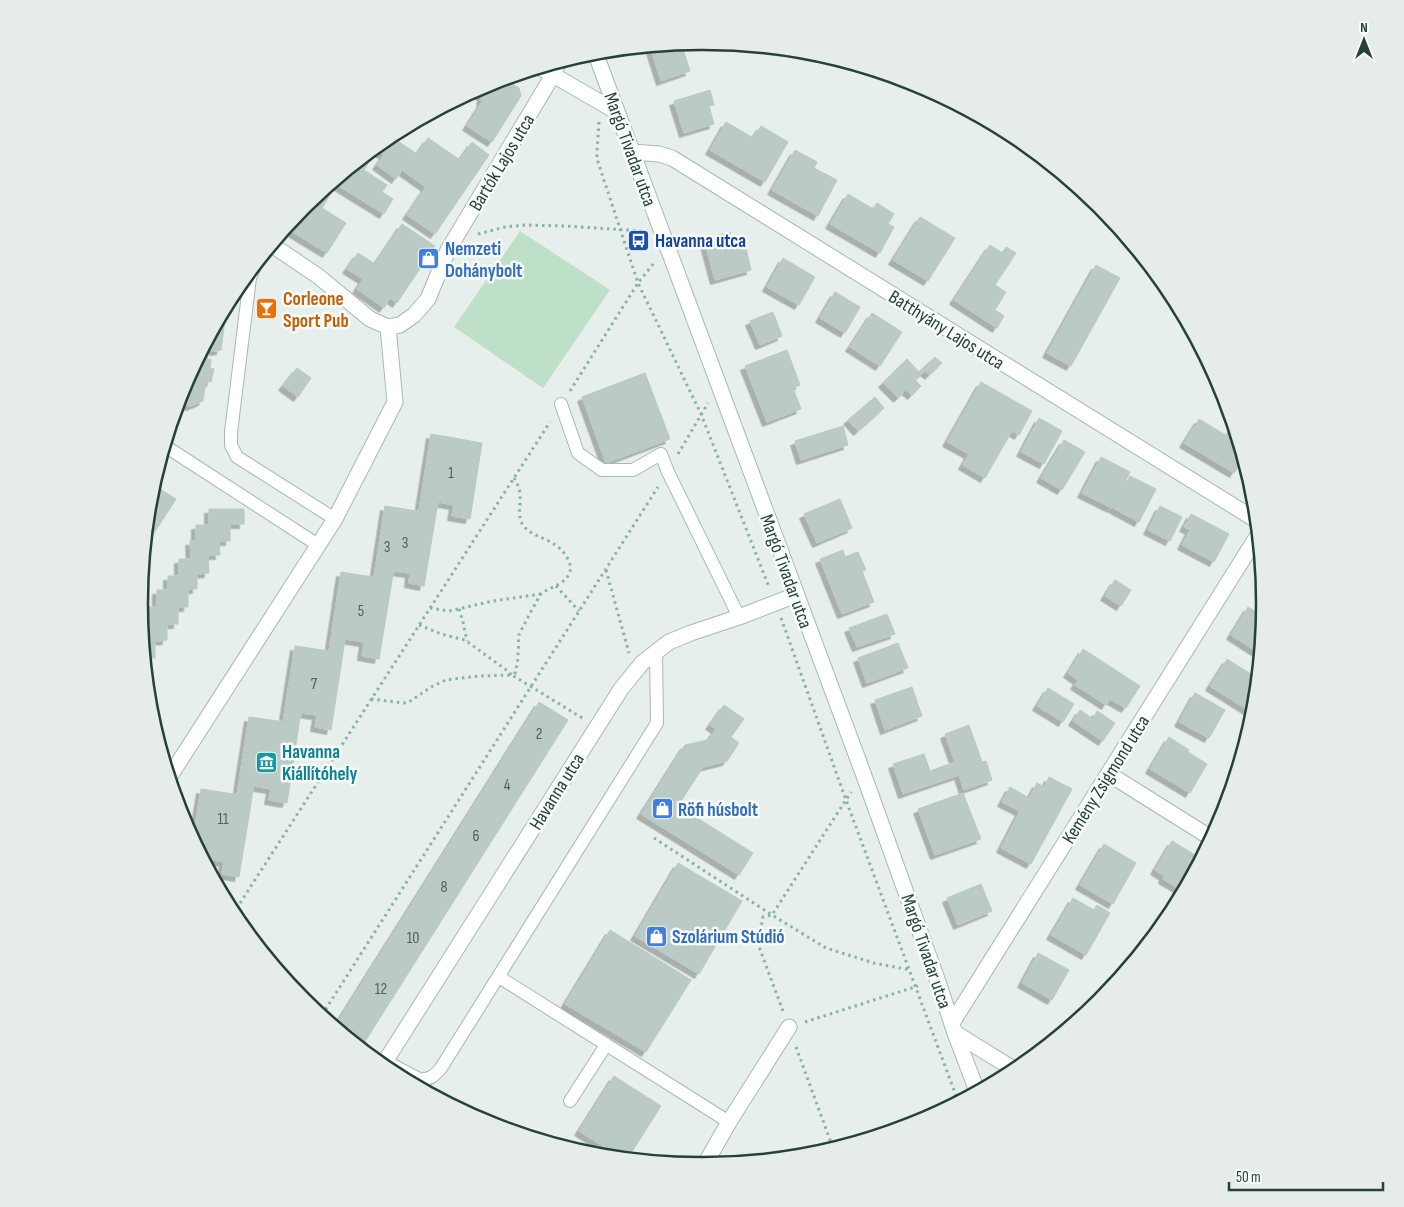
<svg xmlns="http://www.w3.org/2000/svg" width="1404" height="1207" font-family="'Sofia Sans Condensed',sans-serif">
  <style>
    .green { fill: #bfe0c8 }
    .building { fill: #bbcac4; stroke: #b8c9c2; filter: url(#shadow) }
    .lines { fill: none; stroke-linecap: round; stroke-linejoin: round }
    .lane-casing { stroke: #a8b8b2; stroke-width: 14 }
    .street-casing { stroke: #a8b8b2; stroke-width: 17 }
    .secondary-casing { stroke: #a4bbb3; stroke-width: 17 }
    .path { stroke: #86b3a5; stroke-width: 3; stroke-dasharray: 2.5 4; stroke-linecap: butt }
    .lane { stroke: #fff; stroke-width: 12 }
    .street { stroke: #fff; stroke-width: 15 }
    .secondary { stroke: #fff; stroke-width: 15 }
    .labels { text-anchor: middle; stroke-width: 5; stroke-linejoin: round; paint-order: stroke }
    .number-label { font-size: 16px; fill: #4a645c }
    .street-label { font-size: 19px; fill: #24423a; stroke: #f7fbf9 }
    .transit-label { font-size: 19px; font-weight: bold; fill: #164399; stroke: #f7fbf9; text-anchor: start }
    .shop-label { font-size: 19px; font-weight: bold; fill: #366cbe; stroke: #f7fbf9; text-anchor: start }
    .food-label { font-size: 19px; font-weight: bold; fill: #c56008; stroke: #f7fbf9; text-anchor: start }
    .culture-label { font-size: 19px; font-weight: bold; fill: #0d838f; stroke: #f7fbf9; text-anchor: start }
    .rim { fill: none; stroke: #24423a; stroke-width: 2.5 }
  </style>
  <defs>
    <filter id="shadow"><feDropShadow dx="-4.5" dy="4.5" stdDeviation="0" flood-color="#0004"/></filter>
  </defs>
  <rect width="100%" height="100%" fill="#e6efeb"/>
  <polygon class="green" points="520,231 610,290 543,388 454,327"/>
  <g class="building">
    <polygon points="681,43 690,71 661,81 650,46"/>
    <polygon points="504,79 519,88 521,96 492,142 467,126 482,102 481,99 492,83"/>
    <polygon points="492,83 483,97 474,91 487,84"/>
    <polygon points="710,90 714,105 709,106 714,124 684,133 674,101"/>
    <polygon points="726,122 753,138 761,126 788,142 765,182 710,150"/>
    <polygon points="390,136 417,154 428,138 460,160 472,142 489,155 435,234 407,215 426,187 402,170 396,179 377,165 384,155 375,149"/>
    <polygon points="795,150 817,162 814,168 837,180 818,216 772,190"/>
    <polygon points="367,154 372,157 364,170 387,185 382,192 393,199 384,214 334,183"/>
    <polygon points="328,187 333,190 322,208 346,223 327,253 286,228 305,206"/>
    <polygon points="848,194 873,209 877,203 894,214 888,224 894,227 880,253 830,224"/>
    <polygon points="920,217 955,238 928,281 893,260"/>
    <polygon points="402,224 435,246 397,303 390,298 384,308 357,289 363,279 347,269 358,253 375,264"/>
    <polygon points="730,232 734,247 745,244 751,270 715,280 704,239"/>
    <polygon points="990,245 1002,253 1006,247 1016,253 995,285 1006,292 995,310 1004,316 997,328 954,300"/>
    <polygon points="783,258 815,277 799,305 767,287"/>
    <polygon points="1096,265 1120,278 1071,366 1047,353"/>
    <polygon points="835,292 860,307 845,333 820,318"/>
    <polygon points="773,312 782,336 760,345 750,321"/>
    <polygon points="872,313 902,332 880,366 850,347"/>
    <polygon points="222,314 225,320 221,350 215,351 209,350 207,360 211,359 210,368 214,369 211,382 206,381 203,401 191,406 178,404 183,388"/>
    <polygon points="787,350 800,385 793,388 801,409 767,422 745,366"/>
    <polygon points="935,357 942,363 929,375 925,371 915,380 921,386 912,395 906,390 898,398 883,383 907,359 919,372"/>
    <polygon points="297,368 311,378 298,397 283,386"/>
    <polygon points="645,373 670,439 606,463 582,397"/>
    <polygon points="981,382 1032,411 1019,435 1012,431 985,478 963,465 969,454 947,442"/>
    <polygon points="875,397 884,408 858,431 848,420"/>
    <polygon points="1039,418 1062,431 1044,464 1021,452"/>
    <polygon points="1199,419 1227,436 1233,427 1243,459 1234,473 1184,443"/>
    <polygon points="843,426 848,445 801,460 795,441"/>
    <polygon points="431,434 482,443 470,519 452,516 454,505 438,502 436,514 419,511"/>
    <polygon points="1064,440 1085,452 1062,490 1041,478"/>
    <polygon points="1101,457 1130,472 1112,508 1082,493"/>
    <polygon points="1130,476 1156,489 1139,522 1113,508"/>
    <polygon points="160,489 176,499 145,547 149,506"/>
    <polygon points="840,499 852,528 817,543 804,514"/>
    <polygon points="385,506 436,514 424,586 409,583 410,573 394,571 392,580 374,577"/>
    <polygon points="1160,506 1182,517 1170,541 1148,530"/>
    <polygon points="209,509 244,509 244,524 230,524 230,541 219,541 220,555 208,555 209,573 197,574 197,589 188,589 188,607 178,607 178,624 167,624 167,640 155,641 155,658 145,658 140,607 157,607 157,590 168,590 168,576 179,576 179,559 191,559 190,541 196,541 196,525 209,525"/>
    <polygon points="1191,514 1229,534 1214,562 1182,545 1190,530 1184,527"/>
    <polygon points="843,550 845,557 858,552 866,570 862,571 874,602 842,614 820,559"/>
    <polygon points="341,572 392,580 379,659 362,656 364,642 345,639 343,653 329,651"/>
    <polygon points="1115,580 1131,590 1121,606 1105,596"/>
    <polygon points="1248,607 1263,616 1259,653 1231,635"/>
    <polygon points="887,614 895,634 857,647 849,628"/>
    <polygon points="898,643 908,668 867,683 858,658"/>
    <polygon points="295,646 343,653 331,730 315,727 317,715 301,713 299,724 283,722"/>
    <polygon points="1083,649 1140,686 1126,708 1110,699 1106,705 1075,685 1078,680 1068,673"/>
    <polygon points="1227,659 1257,678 1253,713 1210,686"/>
    <polygon points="912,687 922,716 885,730 875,700"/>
    <polygon points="1048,688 1074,704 1063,722 1037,706"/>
    <polygon points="1195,693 1225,710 1209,738 1179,722"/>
    <polygon points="539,702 568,720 361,1048 335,1026"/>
    <polygon points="724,705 744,719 731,737 739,743 727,761 703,767 678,806 753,853 739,875 641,814 685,745 708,740 716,729 710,725"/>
    <polygon points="1080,710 1093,719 1097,711 1115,723 1103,741 1073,721"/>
    <polygon points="249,717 299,724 287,803 269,800 271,789 253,786 252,797 237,795"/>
    <polygon points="969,725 982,762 986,761 992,780 964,790 959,775 903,794 893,764 924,754 930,771 955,762 945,734"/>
    <polygon points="1169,737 1189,750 1188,752 1207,764 1190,793 1150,769"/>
    <polygon points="1049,777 1072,789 1031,864 1001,848 1020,811 1002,802 1010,787 1029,798 1037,783 1044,787"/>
    <polygon points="201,789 252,797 239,877 222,874 224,862 208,859 207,865 193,839"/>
    <polygon points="963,793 981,839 935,855 918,809"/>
    <polygon points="1172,841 1200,858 1183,891 1163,879 1164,876 1155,870"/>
    <polygon points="1104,844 1136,863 1113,904 1080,885"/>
    <polygon points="678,863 742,901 699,974 635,936"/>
    <polygon points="981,884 992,911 958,925 947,898"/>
    <polygon points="1073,898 1094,910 1097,905 1110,913 1086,955 1051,935"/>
    <polygon points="610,930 691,980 646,1052 565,1004"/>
    <polygon points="1038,953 1069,970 1052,1000 1022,983"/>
    <polygon points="1071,1016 1077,1020 1059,1034"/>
    <polygon points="614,1076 661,1106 628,1158 622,1158 579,1131"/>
  </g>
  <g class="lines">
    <defs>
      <g id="lane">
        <polyline points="255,266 250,278 231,432 231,445 237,457 335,519"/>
        <polyline points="561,404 578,453 602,470 633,470 661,454 668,472 739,617"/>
        <polyline points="165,446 318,545"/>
        <polyline points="499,977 729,1122"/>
        <path d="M385,1061l34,18c11,1 15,-3 22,-11l216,-345 -1,-71"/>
        <polyline points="570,1101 606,1045"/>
      </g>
      <g id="street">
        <polyline points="541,68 617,112"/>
        <polyline points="632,152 659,154 672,158 1256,520"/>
        <polyline points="272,245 318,276 370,319 388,327 400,325 414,315 428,299 448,250 553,75 558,63"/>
        <polyline points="1109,774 1211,838"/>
        <polyline points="170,776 335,519 395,402 388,327"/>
        <polyline points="952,1023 1258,535"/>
        <polyline points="955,1033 1015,1070"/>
        <polyline points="383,1065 621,689 642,663 669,642 691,633 739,617 796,595"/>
        <polyline points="704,1166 729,1122 789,1027"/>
      </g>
      <polyline id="secondary" points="595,52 863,773 937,979 955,1033 977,1091"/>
    </defs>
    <use href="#lane" class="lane-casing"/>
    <use href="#street" class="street-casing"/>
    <use href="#secondary" class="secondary-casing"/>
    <g class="path">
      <polyline points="599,122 597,152 597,159 638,283 701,414 769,587"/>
      <polyline points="478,234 505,227 525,225 565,226 643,231"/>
      <polyline points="570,391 638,283 654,263"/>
      <polyline points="678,454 708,403"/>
      <path d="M514,478c3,5 6,11 6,17 1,11 -3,21 3,30 9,13 30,13 41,28 4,5 9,14 5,21 -6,12 -20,13 -28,20 -2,2 -21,38 -22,41 -1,6 0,13 -1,19 0,8 -2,15 -4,23"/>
      <polyline points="606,570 629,653"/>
      <polyline points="556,586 579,611"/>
      <polyline points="430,608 449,611 493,601 541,594"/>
      <polyline points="459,609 463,622 467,641"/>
      <polyline points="781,618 846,800 958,1101"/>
      <polyline points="419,625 441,634 465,640 505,669 512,675"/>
      <polyline points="371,699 404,703 409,702 431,687 446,680 479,676 512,675 584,719"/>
      <polyline points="654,838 772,915 826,948 874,963 911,970"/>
      <polyline points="233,914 550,422"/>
      <polyline points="783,1011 758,944 763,917 772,915 851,792"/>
      <polyline points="322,1015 658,487"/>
      <polyline points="805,1022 918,986"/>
      <polyline points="796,1047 833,1148"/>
    </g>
    <use href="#lane" class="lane"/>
    <use href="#street" class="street"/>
    <use href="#secondary" class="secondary"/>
  </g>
  <defs>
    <symbol id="bus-square" viewBox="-11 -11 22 22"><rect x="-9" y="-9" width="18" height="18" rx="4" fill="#1a4fb4" stroke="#f7fbf9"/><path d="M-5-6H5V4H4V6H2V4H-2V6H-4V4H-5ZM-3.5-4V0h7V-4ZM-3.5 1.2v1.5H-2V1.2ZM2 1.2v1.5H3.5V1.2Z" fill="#fff"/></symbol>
    <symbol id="shop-square" viewBox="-11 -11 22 22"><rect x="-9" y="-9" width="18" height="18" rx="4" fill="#3f7fe0" stroke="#f7fbf9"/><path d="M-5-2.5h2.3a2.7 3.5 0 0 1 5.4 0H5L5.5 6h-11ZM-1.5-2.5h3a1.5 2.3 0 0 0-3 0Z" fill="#fff"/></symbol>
    <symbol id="bar-square" viewBox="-11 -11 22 22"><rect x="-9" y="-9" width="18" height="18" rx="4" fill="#e8710a" stroke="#f7fbf9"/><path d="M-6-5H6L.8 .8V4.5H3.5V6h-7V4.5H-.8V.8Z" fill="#fff"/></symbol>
    <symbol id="museum-square" viewBox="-11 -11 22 22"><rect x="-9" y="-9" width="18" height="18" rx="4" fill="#0f9aa8" stroke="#f7fbf9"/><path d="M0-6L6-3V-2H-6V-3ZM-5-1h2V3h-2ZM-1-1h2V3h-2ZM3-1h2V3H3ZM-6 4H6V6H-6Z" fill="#fff"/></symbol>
  </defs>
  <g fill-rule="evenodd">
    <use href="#bus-square" x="626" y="228" width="25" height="25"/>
    <use href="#shop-square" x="416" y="246" width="25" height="25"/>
    <use href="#bar-square" x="254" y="296" width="25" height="25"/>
    <use href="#museum-square" x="254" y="750" width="25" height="25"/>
    <use href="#shop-square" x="650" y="796" width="25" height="25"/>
    <use href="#shop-square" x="644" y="924" width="25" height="25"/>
  </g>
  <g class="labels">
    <g class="number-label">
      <text x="451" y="478">1</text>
      <text x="405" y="548">3</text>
      <text x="387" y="552">3</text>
      <text x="361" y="616">5</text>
      <text x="314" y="689">7</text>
      <text x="539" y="739">2</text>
      <text x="507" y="790">4</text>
      <text x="223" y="824">11</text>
      <text x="476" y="841">6</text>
      <text x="444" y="892">8</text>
      <text x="413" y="943">10</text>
      <text x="381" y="994">12</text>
    </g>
    <g class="street-label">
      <text transform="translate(631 149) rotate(70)" y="7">Margó Tivadar utca</text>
      <text transform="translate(501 162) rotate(-59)" y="7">Bartók Lajos utca</text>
      <text transform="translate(947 329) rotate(32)" y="7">Batthyány Lajos utca</text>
      <text transform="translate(787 571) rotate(70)" y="7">Margó Tivadar utca</text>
      <text transform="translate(1105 779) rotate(-58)" y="7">Kemény Zsigmond utca</text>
      <text transform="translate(556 791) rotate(-58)" y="7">Havanna utca</text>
      <text transform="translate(927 951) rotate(71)" y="7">Margó Tivadar utca</text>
    </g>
    <g class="transit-label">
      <text x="655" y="247">Havanna utca</text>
    </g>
    <g class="shop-label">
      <text x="445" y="255">Nemzeti<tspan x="445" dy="22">Dohánybolt</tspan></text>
      <text x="678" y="816">Röfi húsbolt</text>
      <text x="672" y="943">Szolárium Stúdió</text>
    </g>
    <g class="food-label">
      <text x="283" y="305">Corleone<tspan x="283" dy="22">Sport Pub</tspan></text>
    </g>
    <g class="culture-label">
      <text x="282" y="758">Havanna<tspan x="282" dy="22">Kiállítóhely</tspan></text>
    </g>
  </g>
  <path d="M0 0H1404V1207H0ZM701 50H703A553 553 0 0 1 1256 603V604A553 553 0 0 1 703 1157H701A553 553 0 0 1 148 604V603A553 553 0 0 1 701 50Z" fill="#e6ecea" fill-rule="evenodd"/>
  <path class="rim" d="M701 50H703A553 553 0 0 1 1256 603V604A553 553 0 0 1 703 1157H701A553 553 0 0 1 148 604V603A553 553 0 0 1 701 50Z"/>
  <g transform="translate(1364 40)" stroke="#f7fbf9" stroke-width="4" paint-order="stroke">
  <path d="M0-4L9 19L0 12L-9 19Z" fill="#24423a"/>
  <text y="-8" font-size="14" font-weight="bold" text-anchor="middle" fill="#24423a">N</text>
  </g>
  <path d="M1229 1182v8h154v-8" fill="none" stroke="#24423a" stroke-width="2.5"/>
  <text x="1236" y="1182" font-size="15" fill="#24423a" stroke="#f7fbf9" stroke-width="4" paint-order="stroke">50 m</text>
</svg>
